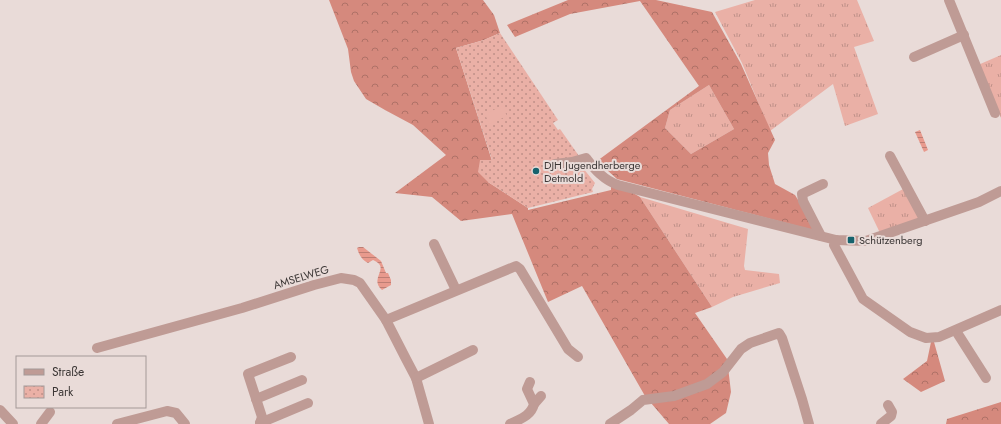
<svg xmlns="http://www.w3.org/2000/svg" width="1001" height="424" font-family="Jost,sans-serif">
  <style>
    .grass { fill: url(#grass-tufts) }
    .forest { fill: url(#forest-crowns); fill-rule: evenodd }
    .park { fill: url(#park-dots) }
    .pitch { fill: #eab0a6 }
    .water { fill: url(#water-rules) }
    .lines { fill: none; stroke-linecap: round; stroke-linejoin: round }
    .minor { stroke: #bf9b95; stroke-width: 10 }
    .poi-dot { fill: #16626d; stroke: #e9dbd8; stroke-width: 1.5 }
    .labels { text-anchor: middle; stroke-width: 4; stroke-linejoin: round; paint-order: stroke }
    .poi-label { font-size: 11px; fill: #3c3736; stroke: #e9dbd8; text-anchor: start }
    .street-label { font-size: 11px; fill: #3c3736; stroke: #e9dbd8 }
  </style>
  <defs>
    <pattern id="grass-tufts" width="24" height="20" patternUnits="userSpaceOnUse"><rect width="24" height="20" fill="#eab0a6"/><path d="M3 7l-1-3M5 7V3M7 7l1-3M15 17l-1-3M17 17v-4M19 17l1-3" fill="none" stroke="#bf9088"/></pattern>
    <pattern id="forest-crowns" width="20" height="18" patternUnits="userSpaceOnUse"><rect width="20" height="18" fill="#d5897d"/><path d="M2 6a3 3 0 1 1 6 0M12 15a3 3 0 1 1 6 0" fill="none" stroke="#ae7167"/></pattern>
    <pattern id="park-dots" width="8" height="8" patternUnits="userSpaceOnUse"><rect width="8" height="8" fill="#eab0a6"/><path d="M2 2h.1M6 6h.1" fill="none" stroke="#bf9088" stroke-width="1.8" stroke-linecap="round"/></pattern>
    <pattern id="water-rules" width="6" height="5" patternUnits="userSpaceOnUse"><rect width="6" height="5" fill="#e89a8d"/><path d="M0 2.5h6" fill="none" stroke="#bd7e74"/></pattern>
  </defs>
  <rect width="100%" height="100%" fill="#e9dbd8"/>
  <g class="grass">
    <polygon points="755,0 857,0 874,41 854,47 878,114 845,126 833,84 770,131 742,63 715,12"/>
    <polygon points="1001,55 1001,118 978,65"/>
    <polygon points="709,85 734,129 691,154 665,128 670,110"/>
    <polygon points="905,188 923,219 880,233 868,208"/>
    <polygon points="640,197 748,229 744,266 745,270 779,274 780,283 733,297 712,307"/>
  </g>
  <g class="forest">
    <polygon points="329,0 483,0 494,15 500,33 484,40 456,48 492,161 488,182 528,208 528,210 611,190 611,180 640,197 712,307 695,313 727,359 731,392 726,413 710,424 669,424 645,396 582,286 548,302 512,214 461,221 432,197 395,193 446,155 413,125 385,110 366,99 354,81 351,72 348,49"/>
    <path d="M568,0h88l56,12 29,52 34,76 -7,13 1,12 6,19 20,11 22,36 -200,-52 -20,-18 102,-75 -59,-85 -70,13 -55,23 -8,-12zM709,85l25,44 -43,25 -26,-26 5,-18z"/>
    <polygon points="931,342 934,342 945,381 921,392 903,379 927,361"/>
    <polygon points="1001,402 1001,424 946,424 947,419"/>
  </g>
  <polygon class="park" points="500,33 558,120 553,123 558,130 560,129 579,156 588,165 583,168 595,183 592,189 593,192 528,208 488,182 478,172 480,160 492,160 456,48 484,40"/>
  <polygon class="pitch" points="502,106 507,116 489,124 485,114"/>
  <g class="water">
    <polygon points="920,130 928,150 924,152 915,132"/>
    <path d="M359,247h4l18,14 5,12h2l3,7v5l-9,5c-14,-12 10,-22 -9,-30l-5,3c-6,-3 -9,-8 -11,-15z"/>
  </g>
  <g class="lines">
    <g class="minor">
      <polyline points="949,0 995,113"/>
      <polyline points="914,57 964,35"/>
      <polyline points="890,156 925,221"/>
      <path d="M555,164l17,-2 14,-4c9,12 18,22 32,27l218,55 30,1 113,-39 22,-11"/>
      <polyline points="821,236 803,201 802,194 823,184"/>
      <polyline points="836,240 834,245 863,299 910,332 926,338 939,337 1001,310"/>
      <polyline points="434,244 456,290"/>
      <polyline points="386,320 516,266 520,269 568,349 578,357"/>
      <polyline points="956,331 986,378"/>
      <polyline points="97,348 242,308 314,285 341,278 354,280 360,283 386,320 406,359 416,378 429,424"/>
      <polyline points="416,378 473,350"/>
      <polyline points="256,399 302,380"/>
      <polyline points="534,404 541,396"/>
      <polyline points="0,410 13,424"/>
      <polyline points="260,423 262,417 248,374 291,357"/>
      <polyline points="260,423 308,403"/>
      <polyline points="41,424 50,412"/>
      <polyline points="117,424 167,411 176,413 185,424"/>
      <path d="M510,424c10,-5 21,-8 24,-20l-7,-15 3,-7"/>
      <polyline points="610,424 631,410 643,400 674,396 707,384 723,372 741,349 750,343 779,333 782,338 802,399 809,424"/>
      <polyline points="881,424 891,416 892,412 888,405"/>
    </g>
  </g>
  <g class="poi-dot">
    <circle cx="536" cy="171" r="4"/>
    <rect x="847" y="236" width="8" height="8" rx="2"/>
  </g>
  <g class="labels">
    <g class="poi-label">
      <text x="544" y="169">DJH Jugendherberge<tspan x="544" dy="13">Detmold</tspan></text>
      <text x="859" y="244">Schützenberg</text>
    </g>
    <g class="street-label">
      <text transform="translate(301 277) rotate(-17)" y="4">AMSELWEG</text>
    </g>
  </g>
  <rect x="16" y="356" width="130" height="52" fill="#e9dbd8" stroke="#a49997"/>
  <rect x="24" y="369" width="20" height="6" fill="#bf9b95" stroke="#a49997"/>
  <text x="52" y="376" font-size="12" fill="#3c3736">Straße</text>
  <rect x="24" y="386" width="20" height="12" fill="url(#park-dots)" stroke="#a49997"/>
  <text x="52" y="396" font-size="12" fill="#3c3736">Park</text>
</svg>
